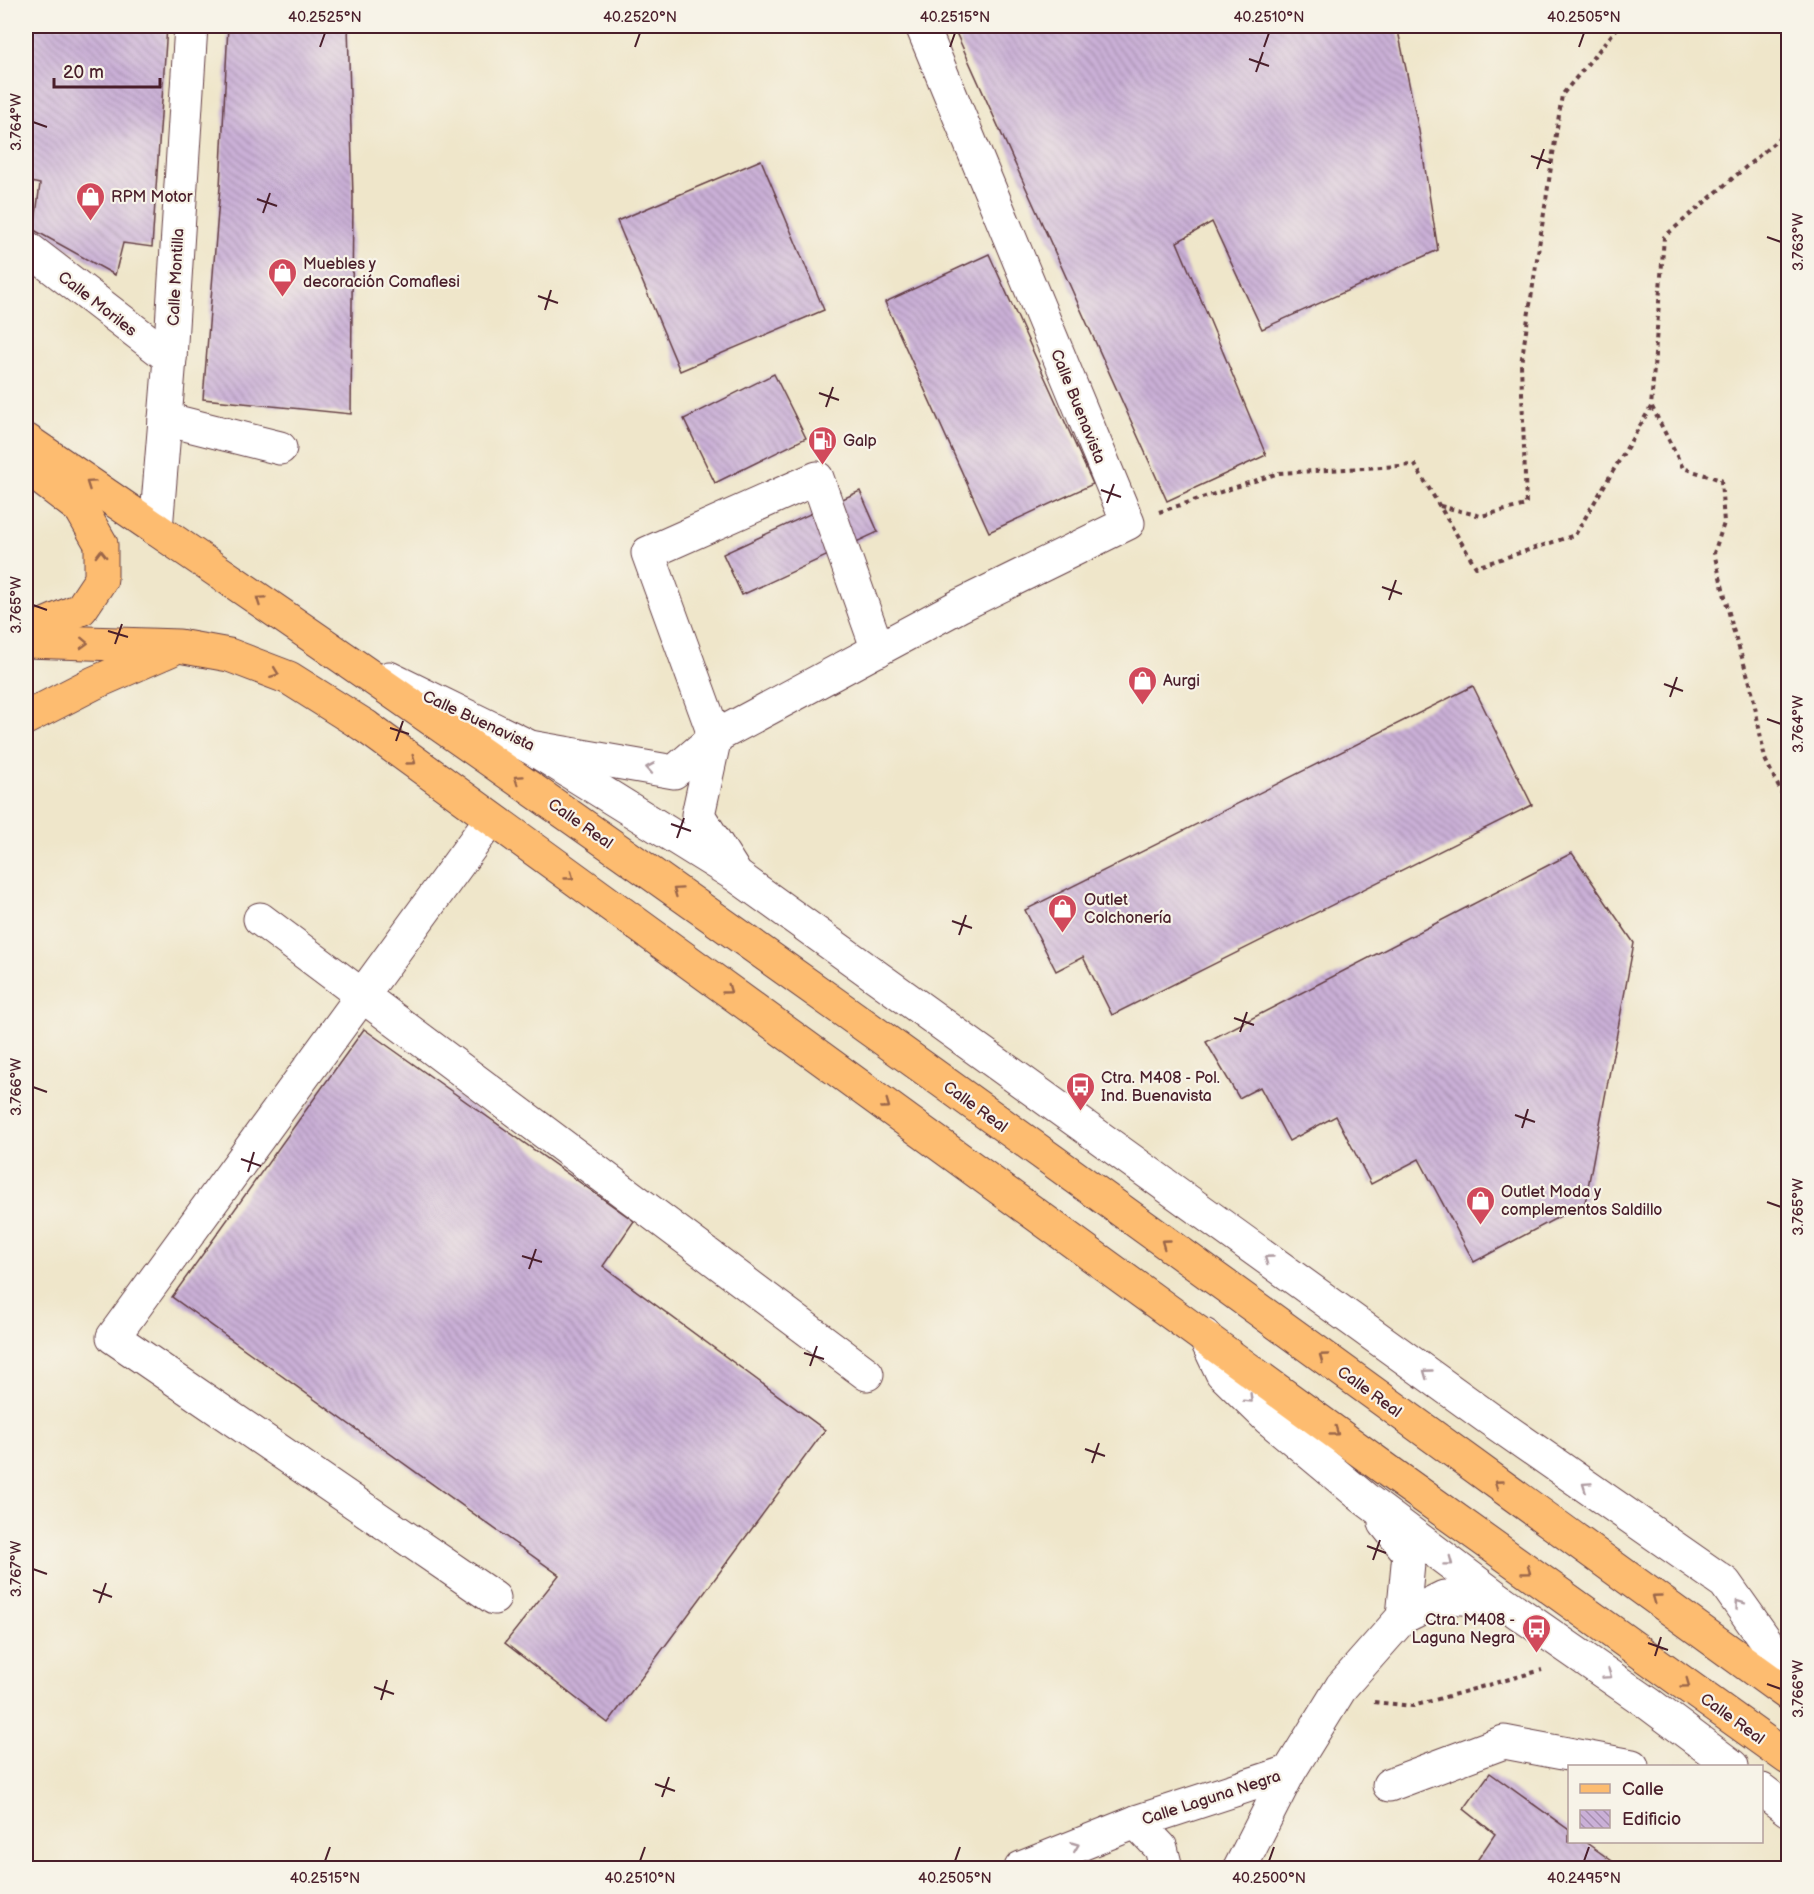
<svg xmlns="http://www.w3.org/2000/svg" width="1814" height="1894" font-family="'Balsamiq Sans',sans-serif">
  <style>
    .building { fill: url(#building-back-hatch) }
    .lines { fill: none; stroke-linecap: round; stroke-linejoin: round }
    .minor-casing { stroke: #633d43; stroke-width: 35 }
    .major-casing { stroke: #633d43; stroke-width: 35 }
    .highway-casing { stroke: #633d43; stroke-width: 35 }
    .path { stroke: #633d43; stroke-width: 4; stroke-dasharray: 4.5 4.5; stroke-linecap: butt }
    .minor { stroke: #fff; stroke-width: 33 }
    .major { stroke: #fdbc70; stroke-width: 33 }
    .highway { stroke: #fdbc70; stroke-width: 33 }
    .oneway { stroke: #9b664a }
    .oneway2 { stroke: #ae9aa0 }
    .ticks { fill: none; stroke: #4a1f2b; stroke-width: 2 }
    .labels { text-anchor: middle; stroke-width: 4.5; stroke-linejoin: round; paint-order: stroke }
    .poi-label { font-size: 16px; fill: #4a1f2b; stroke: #f7f3e8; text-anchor: start }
    .street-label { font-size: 16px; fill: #4a1f2b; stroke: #f7f3e8 }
    .neatline { fill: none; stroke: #4a1f2b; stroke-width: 2 }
    .ticks-label { font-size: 15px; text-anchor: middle; fill: #4a1f2b }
  </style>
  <defs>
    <pattern id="building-back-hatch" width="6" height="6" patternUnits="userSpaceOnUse" patternTransform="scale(1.5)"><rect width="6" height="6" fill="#cab0d7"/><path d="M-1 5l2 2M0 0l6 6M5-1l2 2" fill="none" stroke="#a68faf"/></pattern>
  </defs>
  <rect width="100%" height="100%" fill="#f7f3e8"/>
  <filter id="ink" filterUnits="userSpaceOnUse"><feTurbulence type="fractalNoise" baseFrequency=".0167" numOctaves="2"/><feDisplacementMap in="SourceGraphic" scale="12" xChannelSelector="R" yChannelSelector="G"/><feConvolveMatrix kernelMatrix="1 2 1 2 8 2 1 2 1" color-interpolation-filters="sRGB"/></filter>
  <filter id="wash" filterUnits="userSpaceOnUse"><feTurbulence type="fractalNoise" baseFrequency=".008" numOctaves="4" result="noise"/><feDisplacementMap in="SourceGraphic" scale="24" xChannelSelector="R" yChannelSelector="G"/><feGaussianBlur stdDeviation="1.35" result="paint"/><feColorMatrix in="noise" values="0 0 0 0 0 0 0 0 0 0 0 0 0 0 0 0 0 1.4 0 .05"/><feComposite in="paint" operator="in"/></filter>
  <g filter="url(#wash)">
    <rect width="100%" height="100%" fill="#efe6ca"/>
    <g id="blocks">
      <g class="building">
        <polygon points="26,26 167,26 152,247 123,243 115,275 34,230 40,184 26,181"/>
        <polygon points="228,26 348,26 353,197 351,414 203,399 220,187"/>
        <polygon points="953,26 1397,26 1419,131 1438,250 1262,329 1212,222 1177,242 1266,455 1167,501"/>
        <polygon points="761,160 824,310 680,371 617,221"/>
        <polygon points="989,254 1093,484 989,532 885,302"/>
        <polygon points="774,374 806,438 715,483 684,419"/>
        <polygon points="860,491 878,532 742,595 723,554"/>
        <polygon points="1473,686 1532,805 1112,1015 1083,957 1056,971 1025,910"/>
        <polygon points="1572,853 1634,943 1585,1203 1474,1262 1419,1159 1371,1184 1336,1116 1289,1141 1260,1087 1239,1098 1206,1042"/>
        <polygon points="364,1029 634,1221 603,1266 825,1430 608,1723 505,1643 559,1575 172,1297"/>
        <polygon points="1490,1773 1569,1830 1569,1842 1585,1842 1622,1868 1472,1868 1495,1834 1464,1809"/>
      </g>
    </g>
  </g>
  <g filter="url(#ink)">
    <use href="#blocks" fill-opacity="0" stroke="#633d43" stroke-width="1.5"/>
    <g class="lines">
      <defs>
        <g id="minor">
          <polyline points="26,247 170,358"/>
          <polyline points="165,419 280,448"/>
          <polyline points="156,529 170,358 191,26"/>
          <polyline points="389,678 530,747 674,772 715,737 959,606 1128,523 922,26"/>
          <polyline points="715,737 648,553 817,478 878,650"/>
          <polyline points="715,737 698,815 733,870"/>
          <polyline points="530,747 737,876 1487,1417 1725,1583 1773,1651 1788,1665"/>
          <polyline points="491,819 113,1337 494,1598"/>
          <polyline points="260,919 867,1374"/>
          <polyline points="1204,1335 1222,1373 1268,1418 1364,1498 1500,1600 1648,1703 1732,1766"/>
          <polyline points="1385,1523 1409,1553 1403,1617"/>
          <polyline points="1389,1785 1504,1742 1632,1766"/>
          <polyline points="1762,1790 1788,1810"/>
          <polyline points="1136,1822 1161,1848 1166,1868"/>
          <polyline points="1021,1868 1136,1822 1289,1772"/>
          <polyline points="1240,1868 1289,1772 1342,1686 1403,1617 1444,1597 1500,1600"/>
        </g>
        <g id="major">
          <path d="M156,529c552,376 1091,773 1632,1165"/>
          <polyline points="365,726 1395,1476 1788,1758"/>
        </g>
        <g id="highway">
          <polyline points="26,440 156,529"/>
          <polyline points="26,467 81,509 101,544 101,579 81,609 26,633"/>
          <polyline points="26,641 179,646 229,655 289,678 365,726"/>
          <polyline points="26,718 94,683 170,650"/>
        </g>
      </defs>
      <use href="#minor" class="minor-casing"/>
      <use href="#major" class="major-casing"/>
      <use href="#highway" class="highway-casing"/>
      <g class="path">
        <polyline points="1652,407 1683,468 1721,480 1724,523 1714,553 1733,629 1751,686 1765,759 1788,806"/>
        <polyline points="1440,506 1481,516 1526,505 1521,364 1562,95 1619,26"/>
        <polyline points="1159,512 1279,473 1415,465 1476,567 1575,535 1651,407 1664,237 1788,131"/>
        <polyline points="1374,1702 1413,1706 1542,1670"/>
      </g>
      <use href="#minor" class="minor"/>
      <use href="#major" class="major"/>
      <use href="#highway" class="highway"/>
    </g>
    <defs><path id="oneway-chevron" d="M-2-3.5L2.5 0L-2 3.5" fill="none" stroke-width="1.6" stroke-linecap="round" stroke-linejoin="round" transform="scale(1.5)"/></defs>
    <g class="oneway">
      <use href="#oneway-chevron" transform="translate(90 484) rotate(-146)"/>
      <use href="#oneway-chevron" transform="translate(101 554) rotate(-91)"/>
      <use href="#oneway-chevron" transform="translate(260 600) rotate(-146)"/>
      <use href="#oneway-chevron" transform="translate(84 643) rotate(2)"/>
      <use href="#oneway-chevron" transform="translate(275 673) rotate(21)"/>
      <use href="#oneway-chevron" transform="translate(412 761) rotate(36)"/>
      <use href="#oneway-chevron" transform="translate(518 779) rotate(-145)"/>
      <use href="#oneway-chevron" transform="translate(570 876) rotate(36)"/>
      <use href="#oneway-chevron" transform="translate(677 891) rotate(-145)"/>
      <use href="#oneway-chevron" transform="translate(728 990) rotate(36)"/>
      <use href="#oneway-chevron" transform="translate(886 1105) rotate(36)"/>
      <use href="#oneway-chevron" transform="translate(1165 1243) rotate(-144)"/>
      <use href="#oneway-chevron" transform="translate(1323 1357) rotate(-144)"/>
      <use href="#oneway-chevron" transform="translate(1335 1432) rotate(36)"/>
      <use href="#oneway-chevron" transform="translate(1498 1484) rotate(-144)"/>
      <use href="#oneway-chevron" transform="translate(1527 1571) rotate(36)"/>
      <use href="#oneway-chevron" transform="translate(1656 1598) rotate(-144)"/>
      <use href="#oneway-chevron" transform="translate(1686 1684) rotate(36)"/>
    </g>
    <g class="oneway2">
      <use href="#oneway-chevron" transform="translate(650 768) rotate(-170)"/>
      <use href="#oneway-chevron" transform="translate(1268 1259) rotate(-144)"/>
      <use href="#oneway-chevron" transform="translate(1427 1373) rotate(-144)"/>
      <use href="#oneway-chevron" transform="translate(1249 1399) rotate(45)"/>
      <use href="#oneway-chevron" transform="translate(1586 1486) rotate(-145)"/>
      <use href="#oneway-chevron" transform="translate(1449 1562) rotate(37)"/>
      <use href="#oneway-chevron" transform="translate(1739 1604) rotate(-126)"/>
      <use href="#oneway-chevron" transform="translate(1608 1675) rotate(35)"/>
      <use href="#oneway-chevron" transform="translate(1075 1846) rotate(-22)"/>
    </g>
  </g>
  <path class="ticks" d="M320,47l5,-14M635,47l5,-14M950,47l5,-14M1264,47l5,-14M1579,47l5,-14M1249,59l20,7M1256,72l7,-20M33,122l14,5M1531,156l20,7M1537,169l7,-20M257,199l20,7M263,213l7,-20M1767,237l14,5M538,296l20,7M545,310l6,-20M819,393l20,7M826,407l7,-20M1101,490l20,7M1107,503l7,-19M1382,587l20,7M1389,600l7,-20M33,605l14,5M108,631l20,6M115,644l7,-20M1664,684l19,7M1670,697l7,-20M1767,719l14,5M390,728l19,6M396,741l7,-20M671,824l20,7M677,838l7,-20M952,921l20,7M959,935l7,-20M1234,1018l20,7M1240,1032l7,-20M33,1087l14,5M1515,1115l20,7M1522,1128l6,-19M241,1159l20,7M248,1172l6,-20M1767,1202l14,5M522,1256l20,6M529,1269l7,-20M804,1353l20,6M810,1366l7,-20M1085,1449l20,7M1092,1463l7,-20M1367,1546l19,7M1373,1560l7,-20M33,1569l14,5M93,1590l19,7M99,1603l7,-20M1648,1643l20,7M1655,1656l6,-19M1767,1684l14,5M374,1687l20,7M381,1700l6,-20M655,1784l20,7M662,1797l7,-20M325,1861l5,-14M640,1861l5,-14M955,1861l5,-14M1269,1861l5,-14M1584,1861l5,-14"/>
  <defs>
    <symbol id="shop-pin" viewBox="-11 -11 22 30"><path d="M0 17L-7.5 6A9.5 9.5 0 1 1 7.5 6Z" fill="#d1495b" stroke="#f7f3e8"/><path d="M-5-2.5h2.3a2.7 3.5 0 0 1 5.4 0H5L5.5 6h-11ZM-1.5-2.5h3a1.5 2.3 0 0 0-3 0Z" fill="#fff"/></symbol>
    <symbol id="fuel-pin" viewBox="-11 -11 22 30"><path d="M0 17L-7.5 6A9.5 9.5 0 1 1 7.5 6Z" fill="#d1495b" stroke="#f7f3e8"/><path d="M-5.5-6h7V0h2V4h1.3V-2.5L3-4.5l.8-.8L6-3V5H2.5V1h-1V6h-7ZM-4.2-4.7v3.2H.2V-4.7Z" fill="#fff"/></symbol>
    <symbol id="bus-pin" viewBox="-11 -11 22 30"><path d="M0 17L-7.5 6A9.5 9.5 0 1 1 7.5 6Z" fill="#d1495b" stroke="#f7f3e8"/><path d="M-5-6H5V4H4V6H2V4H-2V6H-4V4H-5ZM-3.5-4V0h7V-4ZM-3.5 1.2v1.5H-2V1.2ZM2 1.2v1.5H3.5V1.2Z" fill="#fff"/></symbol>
  </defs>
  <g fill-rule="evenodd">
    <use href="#shop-pin" x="74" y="180" width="33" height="45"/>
    <use href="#shop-pin" x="266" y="256" width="33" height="45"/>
    <use href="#fuel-pin" x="806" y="424" width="33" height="45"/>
    <use href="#shop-pin" x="1126" y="664" width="33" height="45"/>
    <use href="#shop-pin" x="1046" y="892" width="33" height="45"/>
    <use href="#bus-pin" x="1064" y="1070" width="33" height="45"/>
    <use href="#shop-pin" x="1464" y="1184" width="33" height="45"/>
    <use href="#bus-pin" x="1520" y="1612" width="33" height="45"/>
  </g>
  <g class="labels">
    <g class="poi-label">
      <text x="111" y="202">RPM Motor</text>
      <text x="303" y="269">Muebles y<tspan x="303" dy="18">decoración Comaflesi</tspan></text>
      <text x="843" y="446">Galp</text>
      <text x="1163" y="686">Aurgi</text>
      <text x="1084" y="905">Outlet<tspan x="1084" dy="18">Colchonería</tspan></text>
      <text x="1101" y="1083">Ctra. M408 - Pol.<tspan x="1101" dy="18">Ind. Buenavista</tspan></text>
      <text x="1501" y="1197">Outlet Moda y<tspan x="1501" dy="18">complementos Saldillo</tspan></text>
      <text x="1515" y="1625" text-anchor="end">Ctra. M408 -<tspan x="1515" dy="18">Laguna Negra</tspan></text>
    </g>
    <g class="street-label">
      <text transform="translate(175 277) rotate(-87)" y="6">Calle Montilla</text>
      <text transform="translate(98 303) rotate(38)" y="6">Calle Moriles</text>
      <text transform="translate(1079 406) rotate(68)" y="6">Calle Buenavista</text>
      <text transform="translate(479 720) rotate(25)" y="6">Calle Buenavista</text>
      <text transform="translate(581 823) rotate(35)" y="6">Calle Real</text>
      <text transform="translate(976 1106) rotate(36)" y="6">Calle Real</text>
      <text transform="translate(1370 1391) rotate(36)" y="6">Calle Real</text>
      <text transform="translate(1733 1718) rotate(36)" y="6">Calle Real</text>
      <text transform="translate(1211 1797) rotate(-18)" y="6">Calle Laguna Negra</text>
    </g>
  </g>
  <rect width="1814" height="1894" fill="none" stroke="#f7f3e8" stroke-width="66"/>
  <rect x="1568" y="1765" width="195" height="78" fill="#f7f3e8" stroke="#b29e9c" stroke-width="1.5"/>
  <rect x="1580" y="1784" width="30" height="9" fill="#fdbc70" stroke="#b29e9c" stroke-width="1.5"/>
  <text x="1622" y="1795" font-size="18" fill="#4a1f2b">Calle</text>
  <rect x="1580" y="1810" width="30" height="18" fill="url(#building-back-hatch)" stroke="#b29e9c" stroke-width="1.5"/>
  <text x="1622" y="1825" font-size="18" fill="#4a1f2b">Edificio</text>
  <path d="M54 78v9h106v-9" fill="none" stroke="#4a1f2b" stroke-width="3"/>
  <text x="63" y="78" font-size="18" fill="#4a1f2b" stroke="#f7f3e8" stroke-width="4.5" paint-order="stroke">20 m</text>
  <rect x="33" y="33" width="1748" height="1828" class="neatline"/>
  <g class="ticks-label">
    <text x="325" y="22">40.2525°N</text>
    <text x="640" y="22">40.2520°N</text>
    <text x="955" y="22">40.2515°N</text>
    <text x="1269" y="22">40.2510°N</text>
    <text x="1584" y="22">40.2505°N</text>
    <text transform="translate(16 122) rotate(-90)" y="5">3.764°W</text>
    <text transform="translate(1798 242) rotate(-90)" y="5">3.763°W</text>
    <text transform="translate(16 605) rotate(-90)" y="5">3.765°W</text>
    <text transform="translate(1798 724) rotate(-90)" y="5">3.764°W</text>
    <text transform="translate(16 1087) rotate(-90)" y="5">3.766°W</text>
    <text transform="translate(1798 1207) rotate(-90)" y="5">3.765°W</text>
    <text transform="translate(16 1569) rotate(-90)" y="5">3.767°W</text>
    <text transform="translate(1798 1689) rotate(-90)" y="5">3.766°W</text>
    <text x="325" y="1883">40.2515°N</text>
    <text x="640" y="1883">40.2510°N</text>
    <text x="955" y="1883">40.2505°N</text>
    <text x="1269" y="1883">40.2500°N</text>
    <text x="1584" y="1883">40.2495°N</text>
  </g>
</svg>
